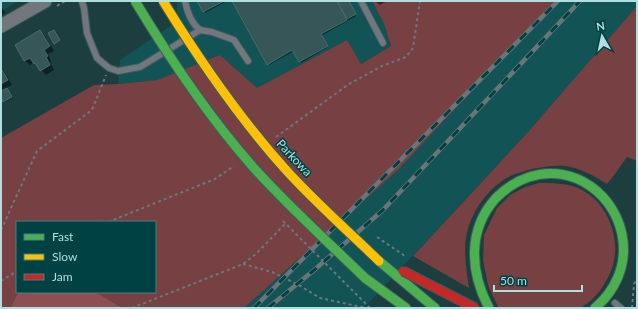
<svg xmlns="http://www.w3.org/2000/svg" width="638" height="309" font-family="Lato,sans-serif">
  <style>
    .built { fill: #125355 }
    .green { fill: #774043 }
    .forest { fill: #8f4e52 }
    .shadow { fill: #0007 }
    .building { fill: #375657; stroke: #486c6d }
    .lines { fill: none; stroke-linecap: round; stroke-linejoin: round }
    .lane-casing { stroke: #3d5c5d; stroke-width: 8 }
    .street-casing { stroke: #3d5c5d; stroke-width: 15 }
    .fast-casing { stroke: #3d5c5d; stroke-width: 11 }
    .path { stroke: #6f777c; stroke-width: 2; stroke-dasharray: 3 3; stroke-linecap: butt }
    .lane { stroke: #72767d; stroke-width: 6 }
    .street { stroke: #72767d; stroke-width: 13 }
    .fast { stroke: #4caf50; stroke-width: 9 }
    .rail-casing { stroke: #68767a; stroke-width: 4.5 }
    .rail { stroke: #004143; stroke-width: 3; stroke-dasharray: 9; stroke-linecap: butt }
    .fast-bridge-casing { stroke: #3d5c5d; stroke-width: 11; stroke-linecap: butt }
    .slow-bridge-casing { stroke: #3d5c5d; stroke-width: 11; stroke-linecap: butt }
    .jam-bridge-casing { stroke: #3d5c5d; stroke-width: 11; stroke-linecap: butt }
    .path-bridge { stroke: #6f777c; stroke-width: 2; stroke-dasharray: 3 3; stroke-linecap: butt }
    .fast-bridge { stroke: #4caf50; stroke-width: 9 }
    .slow-bridge { stroke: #ffc107; stroke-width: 9 }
    .jam-bridge { stroke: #c62828; stroke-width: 9 }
    .labels { text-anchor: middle; stroke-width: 3; stroke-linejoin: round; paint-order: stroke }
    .street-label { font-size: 12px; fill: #afdfe0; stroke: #004143 }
  </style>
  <rect width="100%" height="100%" fill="#1d3e3f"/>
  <g class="built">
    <polygon points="1,1 19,1 1,11"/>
    <polygon points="177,1 372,1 384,24 391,46 360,64 347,40 257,88 220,55 157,80 118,84 120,60 172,25 177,13"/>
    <polygon points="555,1 637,1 637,6 528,132 364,308 244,308 399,169"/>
  </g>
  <g class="green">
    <polygon points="372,1 555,1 399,169 244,308 126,308 119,306 96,292 155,292 155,222 17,222 17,292 21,292 18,293 10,308 1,308 1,138 94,85 118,84 157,80 220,55 257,88 347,40 361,64 391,46 384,24"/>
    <path d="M637,6v155l-10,-4 -15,21 -5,6c-13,-8 -26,-16 -42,-18 -11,-1 -22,1 -33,3 -5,2 -12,3 -17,5 -22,9 -38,29 -46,51 -7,21 -3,42 0,63l-56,-32 115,-124z"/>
    <path d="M539,183c13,0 26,0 39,5 28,12 43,47 35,77 -3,10 -8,18 -14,27 -4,5 -14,15 -21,16 -7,1 -15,0 -21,0 -19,0 -37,0 -55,0l-4,-1 -10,-22 -5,-25 1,-25 13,-27 13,-13 15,-8z"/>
  </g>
  <polygon class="forest" points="21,292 96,292 119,306 126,308 10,308 18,293"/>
  <g class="shadow">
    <polygon points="199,1 227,1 205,13"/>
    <polygon points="233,1 337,1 338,4 345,1 348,1 356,16 321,36 328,47 301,63 294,51 269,65"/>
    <polygon points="375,1 387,1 380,5"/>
    <polygon points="1,6 5,13 1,15"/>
    <polygon points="40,31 45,36 54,51 48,54 51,61 50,62 54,70 46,75 34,62 30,65 25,61 16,45"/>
    <polygon points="1,66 12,85 6,88 13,98 5,102 1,95"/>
  </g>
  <g class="building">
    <polygon points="197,1 224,1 203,12"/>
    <polygon points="232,1 337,1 347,20 321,34 328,46 299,62 292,50 267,65"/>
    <polygon points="342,1 349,1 356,14 347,19 338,3"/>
    <polygon points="40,30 50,46 44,50 48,56 46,57 50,65 40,71 35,63 34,64 30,58 24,61 15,45"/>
    <polygon points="54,30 60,40 54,44 48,33"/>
    <polygon points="1,68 8,80 1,84"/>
    <polygon points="7,88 12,97 3,102 1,97 1,91"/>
  </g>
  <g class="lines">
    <defs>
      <g id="lane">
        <polyline points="82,1 84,8 87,33 97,58 109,68 118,71 140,67 200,30 212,32 234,40 248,61"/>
        <path d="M185,1c2,10 6,22 15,29"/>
        <polyline points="361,1 383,43"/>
        <polyline points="615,303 621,308"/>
      </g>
      <polyline id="street" points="1,26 45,1"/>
      <g id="fast">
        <polyline points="379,261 435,308"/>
        <polyline points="365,278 406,308"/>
        <path d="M489,308c-19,-36 -22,-78 7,-110 9,-9 21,-17 33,-21 45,-15 89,19 94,64 3,26 -8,50 -28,67"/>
      </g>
    </defs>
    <use href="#lane" class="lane-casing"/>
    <use href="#street" class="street-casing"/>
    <use href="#fast" class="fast-casing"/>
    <g class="path">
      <polyline points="57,6 65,1"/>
      <polyline points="276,137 349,84 382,66 406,57 413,48 420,1"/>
      <polyline points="108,222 215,179 234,166"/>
      <polyline points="1,230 37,151 92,110 106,75"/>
      <polyline points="243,264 272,272 297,284 320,298 366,308"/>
      <polyline points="1,281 17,271"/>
      <polyline points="132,308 243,264 256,254 285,224"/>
      <polyline points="632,308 634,284 637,279"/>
    </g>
    <use href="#lane" class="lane"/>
    <use href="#street" class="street"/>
    <use href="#fast" class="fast"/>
    <defs>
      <g id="rail">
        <polyline points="254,308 558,1"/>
        <polyline points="268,308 313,271 383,210 580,1"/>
      </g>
    </defs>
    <use href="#rail" class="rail-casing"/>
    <use href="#rail" class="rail"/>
    <defs>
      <path id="fast-bridge" d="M135,1c35,58 73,115 118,166 35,39 74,74 112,111"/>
      <path id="slow-bridge" d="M163,1c37,60 76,117 123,169 29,32 62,61 93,91"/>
      <polyline id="jam-bridge" points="403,271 475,308"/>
    </defs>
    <use href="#fast-bridge" class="fast-bridge-casing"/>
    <use href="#slow-bridge" class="slow-bridge-casing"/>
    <use href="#jam-bridge" class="jam-bridge-casing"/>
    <g class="path-bridge">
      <polyline points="283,221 370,308"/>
      <polyline points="377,237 405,256"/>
    </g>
    <use href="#fast-bridge" class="fast-bridge"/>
    <use href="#slow-bridge" class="slow-bridge"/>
    <use href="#jam-bridge" class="jam-bridge"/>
  </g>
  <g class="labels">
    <g class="street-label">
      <text transform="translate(294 158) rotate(47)" y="4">Parkowa</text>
    </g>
  </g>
  <rect width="638" height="309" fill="none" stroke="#afdfe0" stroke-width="4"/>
  <rect x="16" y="221" width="140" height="72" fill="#004143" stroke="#468082"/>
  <rect x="24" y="234" width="20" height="6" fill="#4caf50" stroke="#468082"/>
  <text x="52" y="241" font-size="12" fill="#afdfe0">Fast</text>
  <rect x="24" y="254" width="20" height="6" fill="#ffc107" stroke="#468082"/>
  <text x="52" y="261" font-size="12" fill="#afdfe0">Slow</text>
  <rect x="24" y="274" width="20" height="6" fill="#c62828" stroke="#468082"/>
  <text x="52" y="281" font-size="12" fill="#afdfe0">Jam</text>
  <g transform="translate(602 36) rotate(351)" stroke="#004143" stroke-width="3" paint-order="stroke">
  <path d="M0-3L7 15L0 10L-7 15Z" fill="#afdfe0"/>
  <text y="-6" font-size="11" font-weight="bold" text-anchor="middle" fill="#afdfe0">N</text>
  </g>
  <path d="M494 285v6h88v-6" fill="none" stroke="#afdfe0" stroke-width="2"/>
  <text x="500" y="285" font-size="12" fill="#afdfe0" stroke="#004143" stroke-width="3" paint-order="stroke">50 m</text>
</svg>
